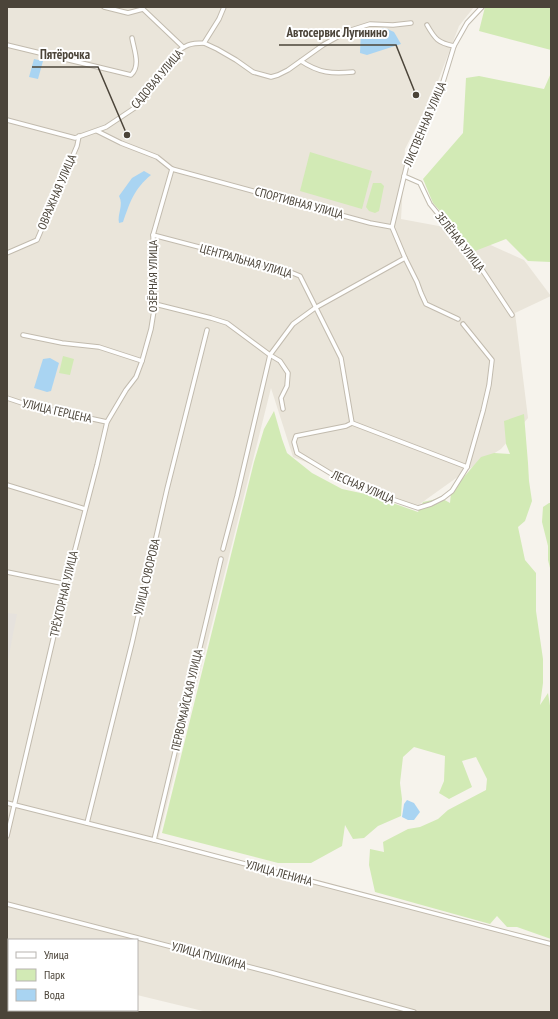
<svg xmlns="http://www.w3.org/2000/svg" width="558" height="1019" font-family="'PT Sans Narrow',sans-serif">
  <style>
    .residential { fill: #eae5da }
    .industrial { fill: #e6e2dd }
    .green { fill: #d2eab5 }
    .water { fill: #a9d4f2 }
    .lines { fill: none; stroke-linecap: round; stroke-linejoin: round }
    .minor-casing { stroke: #c2bbae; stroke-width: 5.5 }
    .minor { stroke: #fff; stroke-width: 3.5 }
    .rail { stroke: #9a9a9a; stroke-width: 1.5; stroke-dasharray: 5 5; stroke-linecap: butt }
    .labels { text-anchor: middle; stroke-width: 4; stroke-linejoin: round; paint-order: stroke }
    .street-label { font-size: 12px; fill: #4b4439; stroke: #fff }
    .leader { fill: none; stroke: #4b4439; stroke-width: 1.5 }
    .callout-dot { fill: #4b4439; stroke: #fff; stroke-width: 1.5 }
    .callout-label { font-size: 13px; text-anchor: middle; font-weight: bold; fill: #4b4439; stroke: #fff; stroke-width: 4; stroke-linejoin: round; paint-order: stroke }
  </style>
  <rect width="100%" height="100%" fill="#f6f3ec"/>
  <polygon class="residential" points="7,7 474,7 459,26 433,94 405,149 401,219 455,229 524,260 551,296 515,313 528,418 501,449 466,471 417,506 293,457 271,388 157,844 551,941 551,1012 207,1012 137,995 137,940 9,940 9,965 7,964"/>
  <polygon class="industrial" points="7,613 17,614 7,665"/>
  <g class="green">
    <polygon points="485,7 551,7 551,50 479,31"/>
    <polygon points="551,73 551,262 528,261 506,239 475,251 465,249 446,218 433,203 423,179 463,133 466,78 479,76 544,89"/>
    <polygon points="310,152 372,171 362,209 300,191"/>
    <polygon points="373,183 381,183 384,186 379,211 375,213 369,211 366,207"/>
    <polygon points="63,356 74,359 70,375 59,373"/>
    <polygon points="274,411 282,439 287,453 312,473 342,489 370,495 418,512 423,502 441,498 450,503 451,493 457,485 481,457 494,453 510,454 506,444 504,421 524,414 528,463 529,481 532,501 525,521 518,527 525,560 536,573 536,611 543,659 543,683 540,705 548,693 551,712 551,939 517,927 507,927 497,916 490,924 375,892 369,865 370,849 384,852 383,842 408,829 420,827 438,819 448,810 486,790 487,779 476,757 462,761 472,787 449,799 439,793 444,781 445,756 414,747 403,757 400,783 402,799 401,816 378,826 364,838 353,839 345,825 342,846 311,863 278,863 162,833 254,462 264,429"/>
    <polygon points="549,503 551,503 551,572 548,560 548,546 542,522 543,507"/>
  </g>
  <g class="water">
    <polygon points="385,28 394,32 401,44 367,55 360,53 361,31"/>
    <polygon points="34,59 43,61 38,79 29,77"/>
    <path d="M144,171l7,4c-17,14 -21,27 -28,47l-4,1c-2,-9 5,-18 0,-27l13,-18z"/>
    <polygon points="50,358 59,363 51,391 47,392 34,388 43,359"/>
    <polygon points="407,800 414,803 420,812 414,820 408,820 402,817 404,804"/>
  </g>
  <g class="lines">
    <defs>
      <g id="minor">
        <polyline points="104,7 128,13 143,9 183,47"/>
        <path d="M427,25c8,14 11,18 27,21"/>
        <polyline points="204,43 217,49 236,60 253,72 271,77 278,75 288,70 323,45 348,31 370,24 393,25 411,23"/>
        <path d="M7,45l124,30c10,-9 3,-25 1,-37"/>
        <path d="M301,61c18,12 31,13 52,11"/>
        <path d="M7,120l68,18 31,-11 30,-20 39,-53c10,-9 15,-11 29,-11l15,-24 5,-12"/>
        <polyline points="97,131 121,143 157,157 172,169 370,223 392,227 405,258 417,282 421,293 426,304 458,319"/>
        <polyline points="404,176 420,183 430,204 475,259 512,315"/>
        <polyline points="392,227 408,160 439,95 454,46 467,23 482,7"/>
        <polyline points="153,235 283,269 300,276 341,358 352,423 467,467"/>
        <polyline points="7,253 37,240 77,146 79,136"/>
        <polyline points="155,304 211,318 227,323 270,355 280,361 288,373 287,386 281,398 283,409"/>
        <polyline points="23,335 62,343 99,347 142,361"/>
        <polyline points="7,398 28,405 107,422"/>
        <polyline points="352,423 346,426 296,436 294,442 297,453 340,479 380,495 418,508 431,504 443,498 452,491 467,467 483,411 489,385 492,360 463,324"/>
        <polyline points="7,485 85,509"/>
        <polyline points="223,549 237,496 270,355 293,324 315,308 405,258"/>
        <polyline points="7,572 66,584"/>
        <polyline points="7,803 154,840 551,944"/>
        <polyline points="87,823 132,643 167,489 207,330"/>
        <polyline points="7,836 66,584 97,465 107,422 126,390 136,377 142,361 151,329 155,304 153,235 172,169"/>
        <polyline points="154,840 221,559"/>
        <polyline points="7,904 273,973 414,1012"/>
      </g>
    </defs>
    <use href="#minor" class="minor-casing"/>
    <use href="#minor" class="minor"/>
    <g class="rail">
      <polyline points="7,1010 16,1012"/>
      <polyline points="20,1010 29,1012"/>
    </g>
  </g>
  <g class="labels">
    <g class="street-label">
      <text transform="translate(157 79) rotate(-50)" y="4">САДОВАЯ УЛИЦА</text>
      <text transform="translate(425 124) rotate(-67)" y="4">ЛИСТВЕННАЯ УЛИЦА</text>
      <text transform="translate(57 192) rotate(-67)" y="4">ОВРАЖНАЯ УЛИЦА</text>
      <text transform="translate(299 203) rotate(15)" y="4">СПОРТИВНАЯ УЛИЦА</text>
      <text transform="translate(460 242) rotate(52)" y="4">ЗЕЛЁНАЯ УЛИЦА</text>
      <text transform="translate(246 261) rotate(16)" y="4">ЦЕНТРАЛЬНАЯ УЛИЦА</text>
      <text transform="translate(153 276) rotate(-90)" y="4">ОЗЁРНАЯ УЛИЦА</text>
      <text transform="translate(57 411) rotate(13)" y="4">УЛИЦА ГЕРЦЕНА</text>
      <text transform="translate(363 487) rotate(23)" y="4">ЛЕСНАЯ УЛИЦА</text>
      <text transform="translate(147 577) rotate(-77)" y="4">УЛИЦА СУВОРОВА</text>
      <text transform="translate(64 594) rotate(-77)" y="4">ТРЁХГОРНАЯ УЛИЦА</text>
      <text transform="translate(187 700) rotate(-77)" y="4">ПЕРВОМАЙСКАЯ УЛИЦА</text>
      <text transform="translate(279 873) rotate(15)" y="4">УЛИЦА ЛЕНИНА</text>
      <text transform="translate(209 956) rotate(15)" y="4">УЛИЦА ПУШКИНА</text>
    </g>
  </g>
  <path class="leader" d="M416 95L396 45H279M127 135L98 67H32"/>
  <g class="callout-dot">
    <circle cx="416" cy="95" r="4"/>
    <circle cx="127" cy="135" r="4"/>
  </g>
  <g class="callout-label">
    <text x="337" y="37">Автосервис Лугинино</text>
    <text x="65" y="59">Пятёрочка</text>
  </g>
  <rect width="558" height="1019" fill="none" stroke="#4b4439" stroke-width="16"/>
  <rect x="8" y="939" width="130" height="72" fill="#ffffff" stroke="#b7b4b0"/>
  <rect x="16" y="952" width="20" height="6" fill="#ffffff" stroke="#b7b4b0"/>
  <text x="44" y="959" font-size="12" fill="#4b4439">Улица</text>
  <rect x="16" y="969" width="20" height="12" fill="#d2eab5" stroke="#b7b4b0"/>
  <text x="44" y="979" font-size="12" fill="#4b4439">Парк</text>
  <rect x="16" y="989" width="20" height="12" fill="#a9d4f2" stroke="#b7b4b0"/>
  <text x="44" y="999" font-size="12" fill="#4b4439">Вода</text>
</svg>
